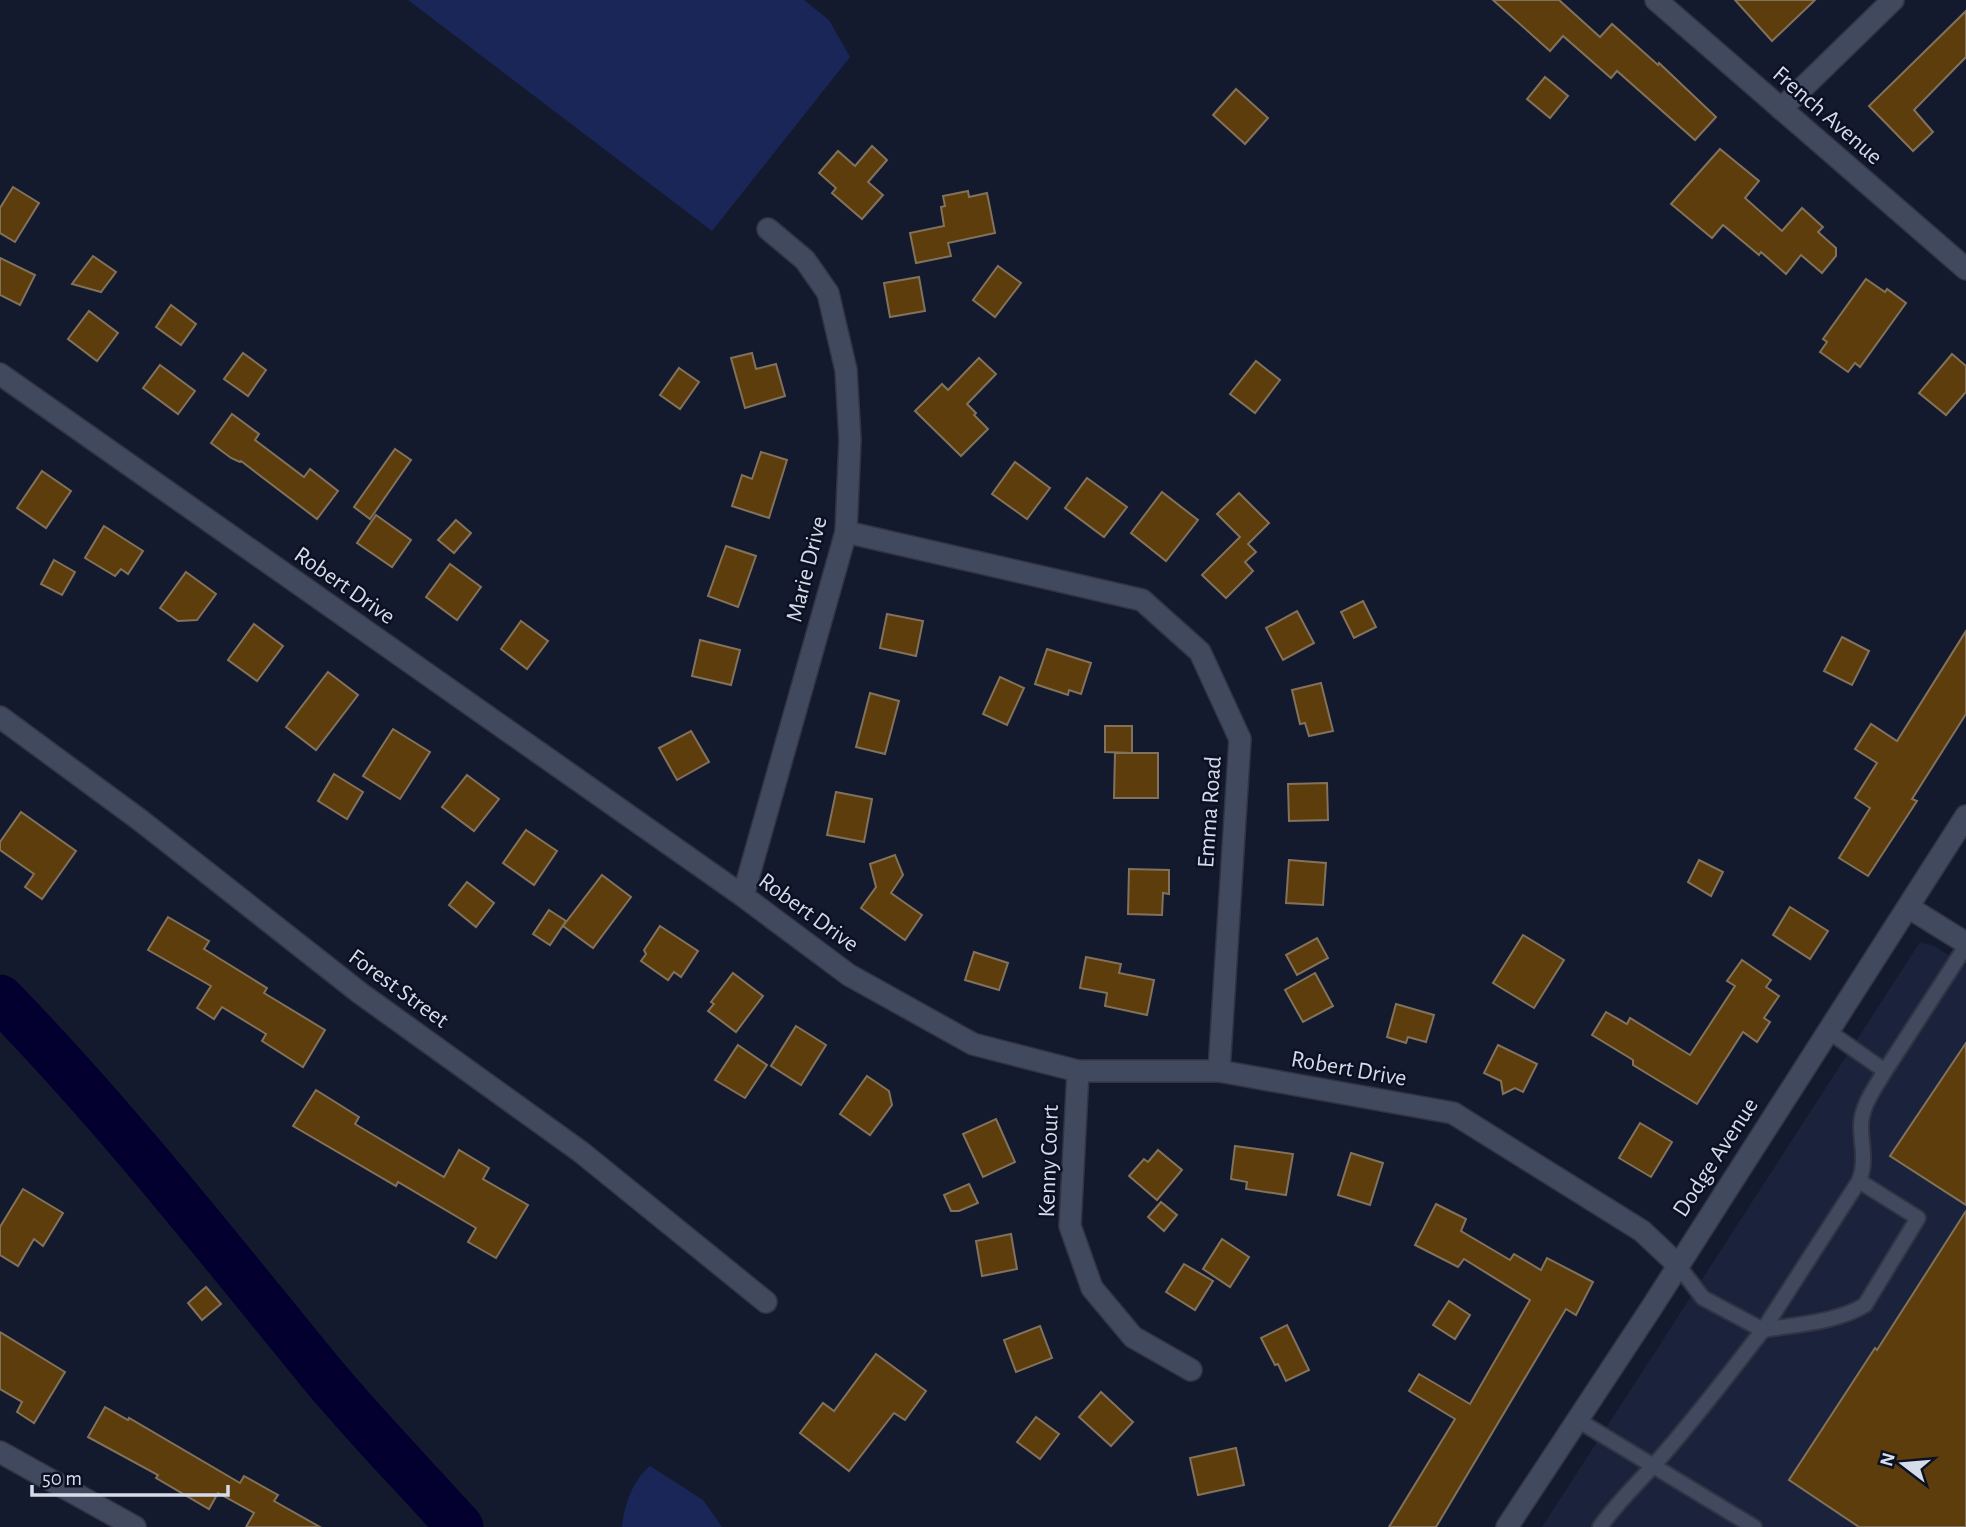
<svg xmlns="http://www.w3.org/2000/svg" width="1966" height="1527" font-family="'Alegreya Sans',sans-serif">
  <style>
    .built { fill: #1b233c }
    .green { fill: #1a2657 }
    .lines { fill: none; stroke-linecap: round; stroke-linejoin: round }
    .river { stroke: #030030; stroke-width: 47 }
    .building { fill: #5c3d0b; stroke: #82725c; stroke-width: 2 }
    .service-casing { stroke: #313443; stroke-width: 18 }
    .minor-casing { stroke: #313443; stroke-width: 24 }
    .secondary-casing { stroke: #313443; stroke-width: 24 }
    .service { stroke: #41495f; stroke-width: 14 }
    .minor { stroke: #41495f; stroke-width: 21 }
    .secondary { stroke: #41495f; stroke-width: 21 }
    .labels { text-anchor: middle; stroke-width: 5; stroke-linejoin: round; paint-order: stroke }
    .street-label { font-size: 24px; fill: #d6dbe9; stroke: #0b1123 }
  </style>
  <rect width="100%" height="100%" fill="#141a2d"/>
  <polygon class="built" points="1920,942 1934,946 1966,966 1966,1527 1542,1527"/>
  <g class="green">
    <polygon points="408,0 804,0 829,20 850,57 712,231"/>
    <path d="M650,1466l53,34 19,27h-100c2,-22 11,-47 28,-61z"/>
  </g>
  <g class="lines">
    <path class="river" d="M0,998c115,118 217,248 321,375 44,53 93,103 139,154"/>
  </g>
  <g class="building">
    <polygon points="1493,0 1559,0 1600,37 1612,24 1658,65 1659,63 1716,117 1695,140 1617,71 1611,78 1563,36 1550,51"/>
    <polygon points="1735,0 1815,0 1772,41"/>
    <polygon points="1966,11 1966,57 1914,110 1933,132 1913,151 1869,106"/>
    <polygon points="1545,77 1568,96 1550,118 1527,99"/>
    <polygon points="1236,89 1268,118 1245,144 1213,115"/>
    <polygon points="872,146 887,160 868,182 883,195 862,219 832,193 836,188 819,173 838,151 855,166"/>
    <polygon points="1720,149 1759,181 1745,198 1782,231 1802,208 1823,227 1818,232 1836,248 1836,256 1822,273 1801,255 1786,274 1761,252 1759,255 1723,225 1712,238 1671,204"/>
    <polygon points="13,187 39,203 15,242 0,233 0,208"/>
    <polygon points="968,191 969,197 987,193 995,233 948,243 951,256 916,263 910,233 944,226 941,207 945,206 943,196"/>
    <polygon points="93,256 116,272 101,292 72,284"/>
    <polygon points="0,258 35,275 20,305 0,295"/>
    <polygon points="998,266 1021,283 995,317 973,300"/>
    <polygon points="919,277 925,311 890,317 884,283"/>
    <polygon points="1866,279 1885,292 1887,289 1906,303 1860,367 1855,363 1848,372 1820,352 1827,342 1823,339"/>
    <polygon points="171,305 196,324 181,345 156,327"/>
    <polygon points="89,311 118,333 97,361 68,339"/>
    <polygon points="243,353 266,370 248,396 224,379"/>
    <polygon points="752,353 756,369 776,364 785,396 745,408 731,358"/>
    <polygon points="1952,354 1966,366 1966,392 1946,415 1919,393"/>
    <polygon points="979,358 996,374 967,404 976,413 974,415 988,429 961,456 915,411 942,384 948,390"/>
    <polygon points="1256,361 1280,380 1255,413 1230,394"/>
    <polygon points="160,365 195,391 178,414 143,388"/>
    <polygon points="679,368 699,382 680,409 660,395"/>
    <polygon points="232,414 259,434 255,440 304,477 310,469 338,491 317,519 241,461 240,462 231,458 211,443"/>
    <polygon points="395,449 411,460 370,519 354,507"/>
    <polygon points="761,452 787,460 769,518 732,506 742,475 752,479"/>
    <polygon points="1015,462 1050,488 1027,519 992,494"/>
    <polygon points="42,471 71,491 46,528 17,508"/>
    <polygon points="1087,478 1127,507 1104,537 1065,508"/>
    <polygon points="1162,492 1198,520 1166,561 1131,533"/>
    <polygon points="1239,493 1269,523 1248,544 1256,552 1245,562 1253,571 1226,598 1202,575 1240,537 1217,514"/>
    <polygon points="376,515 411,540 392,567 357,543"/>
    <polygon points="456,520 471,533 454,553 438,540"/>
    <polygon points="104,526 143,551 128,574 121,569 115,576 85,558"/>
    <polygon points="726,546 756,556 738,607 708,596"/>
    <polygon points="54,560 75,572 62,595 41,584"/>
    <polygon points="450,564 481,587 457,620 426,597"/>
    <polygon points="186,572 216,594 197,620 178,621 160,608"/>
    <polygon points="1363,601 1376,627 1354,638 1341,612"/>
    <polygon points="1297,611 1314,643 1283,660 1266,628"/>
    <polygon points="887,614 923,621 916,656 880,648"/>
    <polygon points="521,621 548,641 527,669 501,649"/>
    <polygon points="254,624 283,646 257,681 228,660"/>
    <polygon points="1966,631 1966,714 1912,799 1917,801 1868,876 1839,858 1870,808 1855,798 1877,763 1855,749 1871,724 1897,741"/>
    <polygon points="1842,637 1869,651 1852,685 1824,671"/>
    <polygon points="700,640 740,650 731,685 692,676"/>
    <polygon points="1047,649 1091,663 1081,694 1069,690 1068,695 1035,684"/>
    <polygon points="328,672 358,695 316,750 286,727"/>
    <polygon points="1000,677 1024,688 1007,725 983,714"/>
    <polygon points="1321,683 1333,731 1309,736 1305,723 1300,724 1292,690"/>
    <polygon points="870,693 899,701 885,754 856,747"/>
    <polygon points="1105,726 1132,726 1132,753 1105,752"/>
    <polygon points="393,729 430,752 400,799 363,776"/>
    <polygon points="691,731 709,762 677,780 659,748"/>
    <polygon points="1115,753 1158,753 1158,798 1114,798"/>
    <polygon points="334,774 363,792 347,819 318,801"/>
    <polygon points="467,775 499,799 474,831 442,807"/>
    <polygon points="1327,783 1328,820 1289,821 1288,784"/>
    <polygon points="836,792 872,799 864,842 827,835"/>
    <polygon points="21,812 76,851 42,899 25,887 34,874 0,850 0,842"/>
    <polygon points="526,830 557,851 534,885 503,863"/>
    <polygon points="895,855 903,875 891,893 922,915 905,940 861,908 876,887 870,864"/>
    <polygon points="1289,860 1326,863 1323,905 1286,903"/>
    <polygon points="1699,860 1723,872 1711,896 1688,882"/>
    <polygon points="1129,869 1169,870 1169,894 1163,893 1162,915 1128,914"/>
    <polygon points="602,875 631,897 593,948 563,926"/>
    <polygon points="467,882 494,903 476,927 449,905"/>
    <polygon points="1790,907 1828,931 1810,959 1773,935"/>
    <polygon points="549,910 566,921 550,945 533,934"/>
    <polygon points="168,917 209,941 204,949 267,988 264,993 325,1030 303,1067 262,1041 266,1034 222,1007 214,1019 197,1008 211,986 148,950"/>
    <polygon points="660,926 698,951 681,977 674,972 668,980 641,961 646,954 644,950"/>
    <polygon points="1523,935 1564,960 1534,1008 1493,983"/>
    <polygon points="1317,938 1328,958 1297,975 1286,955"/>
    <polygon points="974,952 1008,963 999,990 965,980"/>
    <polygon points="1086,957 1121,964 1119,973 1154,980 1147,1015 1105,1006 1107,993 1080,988"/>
    <polygon points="1742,960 1771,980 1766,987 1779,996 1764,1018 1770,1022 1757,1042 1743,1032 1697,1104 1633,1065 1633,1060 1592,1035 1606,1012 1627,1024 1630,1018 1690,1055 1735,986 1727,981"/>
    <polygon points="733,973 763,996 736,1032 708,1011 714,1004 711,1002"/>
    <polygon points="1315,973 1333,1006 1303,1022 1285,990"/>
    <polygon points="1396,1004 1434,1015 1426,1042 1408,1037 1406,1043 1387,1037"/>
    <polygon points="796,1026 826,1045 801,1085 771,1066"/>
    <polygon points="1966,1043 1966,1205 1890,1156"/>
    <polygon points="738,1045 767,1065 745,1098 715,1080"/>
    <polygon points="1498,1045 1537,1064 1523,1092 1515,1088 1503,1094 1501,1081 1484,1073"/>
    <polygon points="867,1076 889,1091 892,1105 870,1135 840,1114"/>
    <polygon points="316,1090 359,1117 355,1124 444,1177 459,1150 489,1168 483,1179 528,1205 496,1258 468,1242 476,1228 398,1182 396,1186 293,1126"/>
    <polygon points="996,1119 1015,1162 983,1177 963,1134"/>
    <polygon points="1640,1123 1672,1142 1651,1177 1619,1158"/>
    <polygon points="1235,1146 1293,1154 1286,1195 1246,1189 1247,1182 1231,1179"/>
    <polygon points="1158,1150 1182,1170 1157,1200 1129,1176 1144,1159 1148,1162"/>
    <polygon points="1351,1153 1383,1163 1370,1205 1338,1195"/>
    <polygon points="969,1184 978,1203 959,1211 951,1211 944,1195"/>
    <polygon points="23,1189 63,1213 43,1246 34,1239 18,1266 0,1255 0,1227"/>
    <polygon points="1161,1202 1177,1215 1164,1231 1148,1217"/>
    <polygon points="1436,1204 1466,1219 1461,1231 1510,1260 1514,1254 1541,1270 1547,1258 1593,1282 1576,1315 1566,1309 1436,1527 1389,1527 1455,1419 1409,1391 1419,1374 1470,1404 1530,1300 1464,1259 1458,1267 1415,1245"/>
    <polygon points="1966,1211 1966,1527 1859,1527 1789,1480 1875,1348 1877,1350"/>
    <polygon points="1011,1234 1017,1269 982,1276 976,1241"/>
    <polygon points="1222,1239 1249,1257 1230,1287 1203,1269"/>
    <polygon points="1184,1264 1213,1281 1195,1310 1166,1292"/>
    <polygon points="206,1287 221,1304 202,1320 188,1303"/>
    <polygon points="1449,1301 1470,1315 1455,1339 1433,1325"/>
    <polygon points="1287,1325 1309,1370 1286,1381 1278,1364 1275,1365 1261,1338"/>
    <polygon points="1040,1326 1052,1358 1016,1372 1004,1340"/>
    <polygon points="0,1332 65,1372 34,1423 17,1412 22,1402 0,1389"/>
    <polygon points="876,1354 926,1391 905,1420 894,1413 849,1471 800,1433 823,1403 834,1411"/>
    <polygon points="1101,1392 1133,1422 1111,1446 1079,1417"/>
    <polygon points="105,1407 128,1420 129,1418 240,1483 244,1476 278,1495 274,1501 320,1527 246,1527 254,1513 218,1493 209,1509 156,1478 158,1475 88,1437"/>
    <polygon points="1036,1417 1059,1434 1040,1459 1017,1442"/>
    <polygon points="1236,1448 1244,1485 1198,1495 1190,1458"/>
  </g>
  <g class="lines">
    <defs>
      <g id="service">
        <polyline points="1885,1071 1966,946"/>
        <path d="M1763,1330l96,-149c8,-20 2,-35 2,-55 0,-20 14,-38 24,-55l-57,-40"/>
        <path d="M1763,1330c34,-6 72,-7 102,-25l53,-87 -59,-37"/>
        <polyline points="1576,1419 1754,1527"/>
        <path d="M1600,1527c16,-23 35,-41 53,-61 39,-43 74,-90 110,-136l-60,-32 -26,-34"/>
      </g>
      <g id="minor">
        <polyline points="1656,0 1966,269"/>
        <polyline points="1781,109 1893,0"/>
        <polyline points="0,374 743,896 849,975 973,1044 1078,1071 1219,1071 1453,1113 1642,1231 1677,1264"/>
        <polyline points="846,532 1142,600 1200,652 1240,739 1219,1071"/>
        <polyline points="0,717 140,820 360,993 581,1152 766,1302"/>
        <polyline points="743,896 846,532 850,440 846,370 828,293 805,260 768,229"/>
        <polyline points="1908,907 1966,943"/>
        <polyline points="1078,1071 1070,1226 1092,1288 1133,1337 1191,1370"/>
        <polyline points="0,1452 135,1527"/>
      </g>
      <polyline id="secondary" points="1507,1527 1650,1310 1966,816"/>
    </defs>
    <use href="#service" class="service-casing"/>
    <use href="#minor" class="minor-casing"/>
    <use href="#secondary" class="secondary-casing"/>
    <use href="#service" class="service"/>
    <use href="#minor" class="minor"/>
    <use href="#secondary" class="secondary"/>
  </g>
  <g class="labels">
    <g class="street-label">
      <text transform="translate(1828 115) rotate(41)" y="8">French Avenue</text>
      <text transform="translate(806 569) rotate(-76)" y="8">Marie Drive</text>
      <text transform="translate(345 585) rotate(35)" y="8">Robert Drive</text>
      <text transform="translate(1209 812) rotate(-86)" y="8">Emma Road</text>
      <text transform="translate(809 912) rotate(36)" y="8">Robert Drive</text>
      <text transform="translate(399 988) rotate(36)" y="8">Forest Street</text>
      <text transform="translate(1349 1068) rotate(10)" y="8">Robert Drive</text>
      <text transform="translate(1715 1157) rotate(-57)" y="8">Dodge Avenue</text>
      <text transform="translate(1048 1161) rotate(-88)" y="8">Kenny Court</text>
    </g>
  </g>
  <g transform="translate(1903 1464) rotate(286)" stroke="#0b1123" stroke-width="5" paint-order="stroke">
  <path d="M0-5L12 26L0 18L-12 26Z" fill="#d6dbe9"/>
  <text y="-10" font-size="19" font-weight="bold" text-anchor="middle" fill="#d6dbe9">N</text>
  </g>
  <path d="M32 1485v10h196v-10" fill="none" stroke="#d6dbe9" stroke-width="3.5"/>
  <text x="42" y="1485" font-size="21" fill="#d6dbe9" stroke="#0b1123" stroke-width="5" paint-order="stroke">50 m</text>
</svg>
